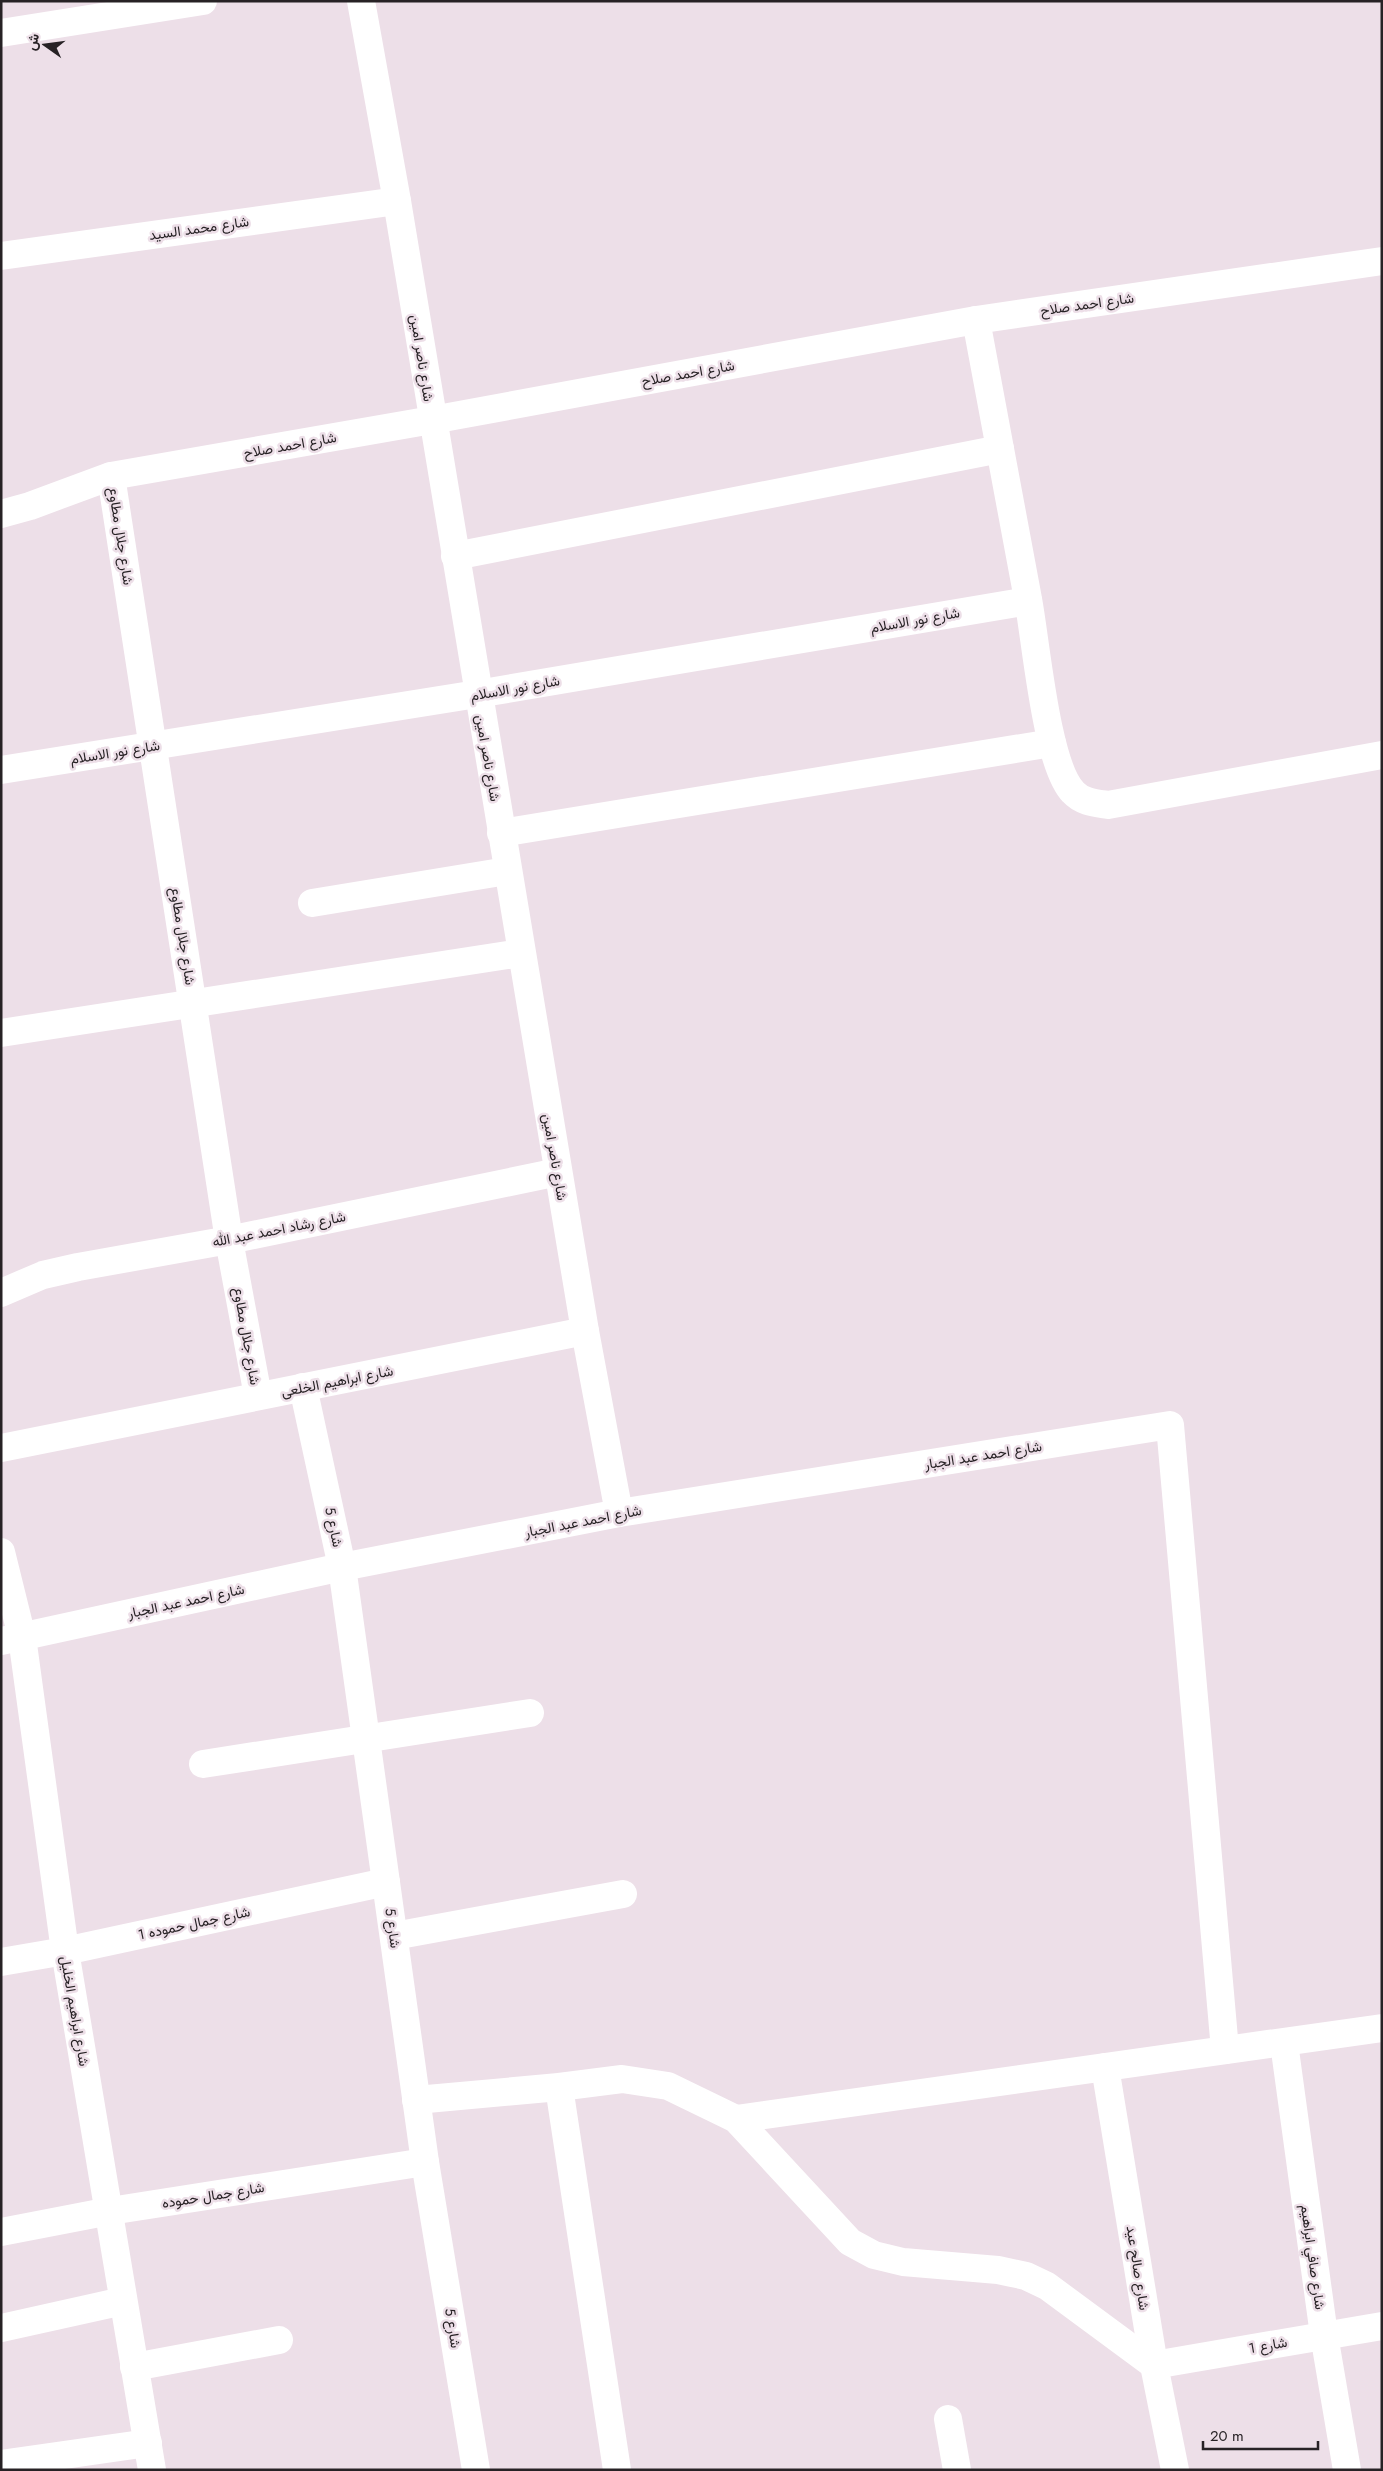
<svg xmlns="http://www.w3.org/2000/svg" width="1383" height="2471" viewBox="0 0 1383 2471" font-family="Jost,Vazirmatn,sans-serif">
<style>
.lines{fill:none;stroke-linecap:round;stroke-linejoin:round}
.street{stroke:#fff;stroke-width:28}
.labels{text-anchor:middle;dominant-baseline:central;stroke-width:5;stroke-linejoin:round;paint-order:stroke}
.street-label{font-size:14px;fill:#272225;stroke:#eddfe8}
</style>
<rect width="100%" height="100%" fill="#eddfe8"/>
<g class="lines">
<g class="street">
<path d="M 361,1 L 397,201 L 585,1331 L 619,1513"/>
<path d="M 1,33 L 203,1"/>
<path d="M 1,256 L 397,201"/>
<path d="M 976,320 C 993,413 1011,506 1028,599 C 1036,641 1046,764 1073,792 C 1082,802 1095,803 1108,805 L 1382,755"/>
<path d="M 111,476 L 229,1240 L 258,1396"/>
<path d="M 1,514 L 30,506 L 111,476 L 432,420 L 976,320 L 1382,261"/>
<path d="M 455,556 L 1000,449"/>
<path d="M 1,770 L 477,694 L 1028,601"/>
<path d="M 501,833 L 1052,743"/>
<path d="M 312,903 L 507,871"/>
<path d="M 1,1033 L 521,953"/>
<path d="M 1,1293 L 43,1275 L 78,1267 L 229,1240 L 558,1172"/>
<path d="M 303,1387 L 342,1567 L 425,2162 L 476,2470"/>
<path d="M 1,1448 L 585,1331"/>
<path d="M 1,1552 L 22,1637 L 65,1951 L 152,2470"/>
<path d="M 1,1641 L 342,1567 L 619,1513 L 1170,1425 L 1225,2050"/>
<path d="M 203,1764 L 530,1713"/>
<path d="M 394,1936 L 623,1894"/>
<path d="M 1,1962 L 65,1951 L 386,1882"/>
<path d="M 1284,2043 L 1324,2335 L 1347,2470"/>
<path d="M 1105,2067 L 1154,2365 L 1175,2470"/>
<path d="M 559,2087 L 617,2470"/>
<path d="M 416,2100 L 559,2087 L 622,2079 L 668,2086 L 736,2119 L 850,2242 L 874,2255 L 903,2262 L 998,2270 L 1026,2276 L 1047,2286 L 1154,2365 L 1382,2326"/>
<path d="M 736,2119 L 1382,2028"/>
<path d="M 1,2232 L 110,2211 L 425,2162"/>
<path d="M 1,2328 L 123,2301"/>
<path d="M 134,2367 L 279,2340"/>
<path d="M 948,2419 L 957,2470"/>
<path d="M 1,2464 L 148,2443"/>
</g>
</g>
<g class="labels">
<g class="street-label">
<text transform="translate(199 228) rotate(-8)">شارع محمد السيد</text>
<text transform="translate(1087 304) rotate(-8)">شارع احمد صلاح</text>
<text transform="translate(422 358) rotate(81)">شارع ناصر امين</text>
<text transform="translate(688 373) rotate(-10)">شارع احمد صلاح</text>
<text transform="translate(290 445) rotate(-10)">شارع احمد صلاح</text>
<text transform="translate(121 536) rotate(81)">شارع جلال مطاوع</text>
<text transform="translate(915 620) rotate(-10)">شارع نور الاسلام</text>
<text transform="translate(515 688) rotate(-10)">شارع نور الاسلام</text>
<text transform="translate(115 752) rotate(-9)">شارع نور الاسلام</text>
<text transform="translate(488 758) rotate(80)">شارع ناصر امين</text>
<text transform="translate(183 936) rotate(81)">شارع جلال مطاوع</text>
<text transform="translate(555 1157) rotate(80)">شارع ناصر امين</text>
<text transform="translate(279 1229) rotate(-11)">شارع رشاد احمد عبد الله</text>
<text transform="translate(247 1336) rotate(80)">شارع جلال مطاوع</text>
<text transform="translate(337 1381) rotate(-11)">شارع ابراهيم الخلعى</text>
<text transform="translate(983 1455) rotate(-9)">شارع احمد عبد الجبار</text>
<text transform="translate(583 1521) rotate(-11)">شارع احمد عبد الجبار</text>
<text transform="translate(334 1527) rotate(78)">شارع 5</text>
<text transform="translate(186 1601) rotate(-12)">شارع احمد عبد الجبار</text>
<text transform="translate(194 1923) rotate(-12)">شارع جمال حموده 1</text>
<text transform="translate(393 1928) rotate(82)">شارع 5</text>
<text transform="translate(75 2011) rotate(80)">شارع ابراهيم الخليل</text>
<text transform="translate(213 2195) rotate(-9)">شارع جمال حموده</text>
<text transform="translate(1313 2257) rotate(82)">شارع صافي ابراهيم</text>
<text transform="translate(1138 2268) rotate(81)">شارع صالح عيد</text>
<text transform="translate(453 2328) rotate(81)">شارع 5</text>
<text transform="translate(1268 2345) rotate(-10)">شارع 1</text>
</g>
</g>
<rect width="1383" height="2471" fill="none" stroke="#272225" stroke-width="5"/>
<g transform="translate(45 45) rotate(284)" stroke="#eddfe8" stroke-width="4" paint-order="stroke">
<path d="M0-4L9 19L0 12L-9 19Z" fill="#272225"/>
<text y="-8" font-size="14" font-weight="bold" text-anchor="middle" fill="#272225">ش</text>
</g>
<path d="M1203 2441v8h115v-8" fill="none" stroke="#272225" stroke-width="2.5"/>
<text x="1210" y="2441" font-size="15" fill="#272225" stroke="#eddfe8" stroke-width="4" paint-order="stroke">20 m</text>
</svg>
